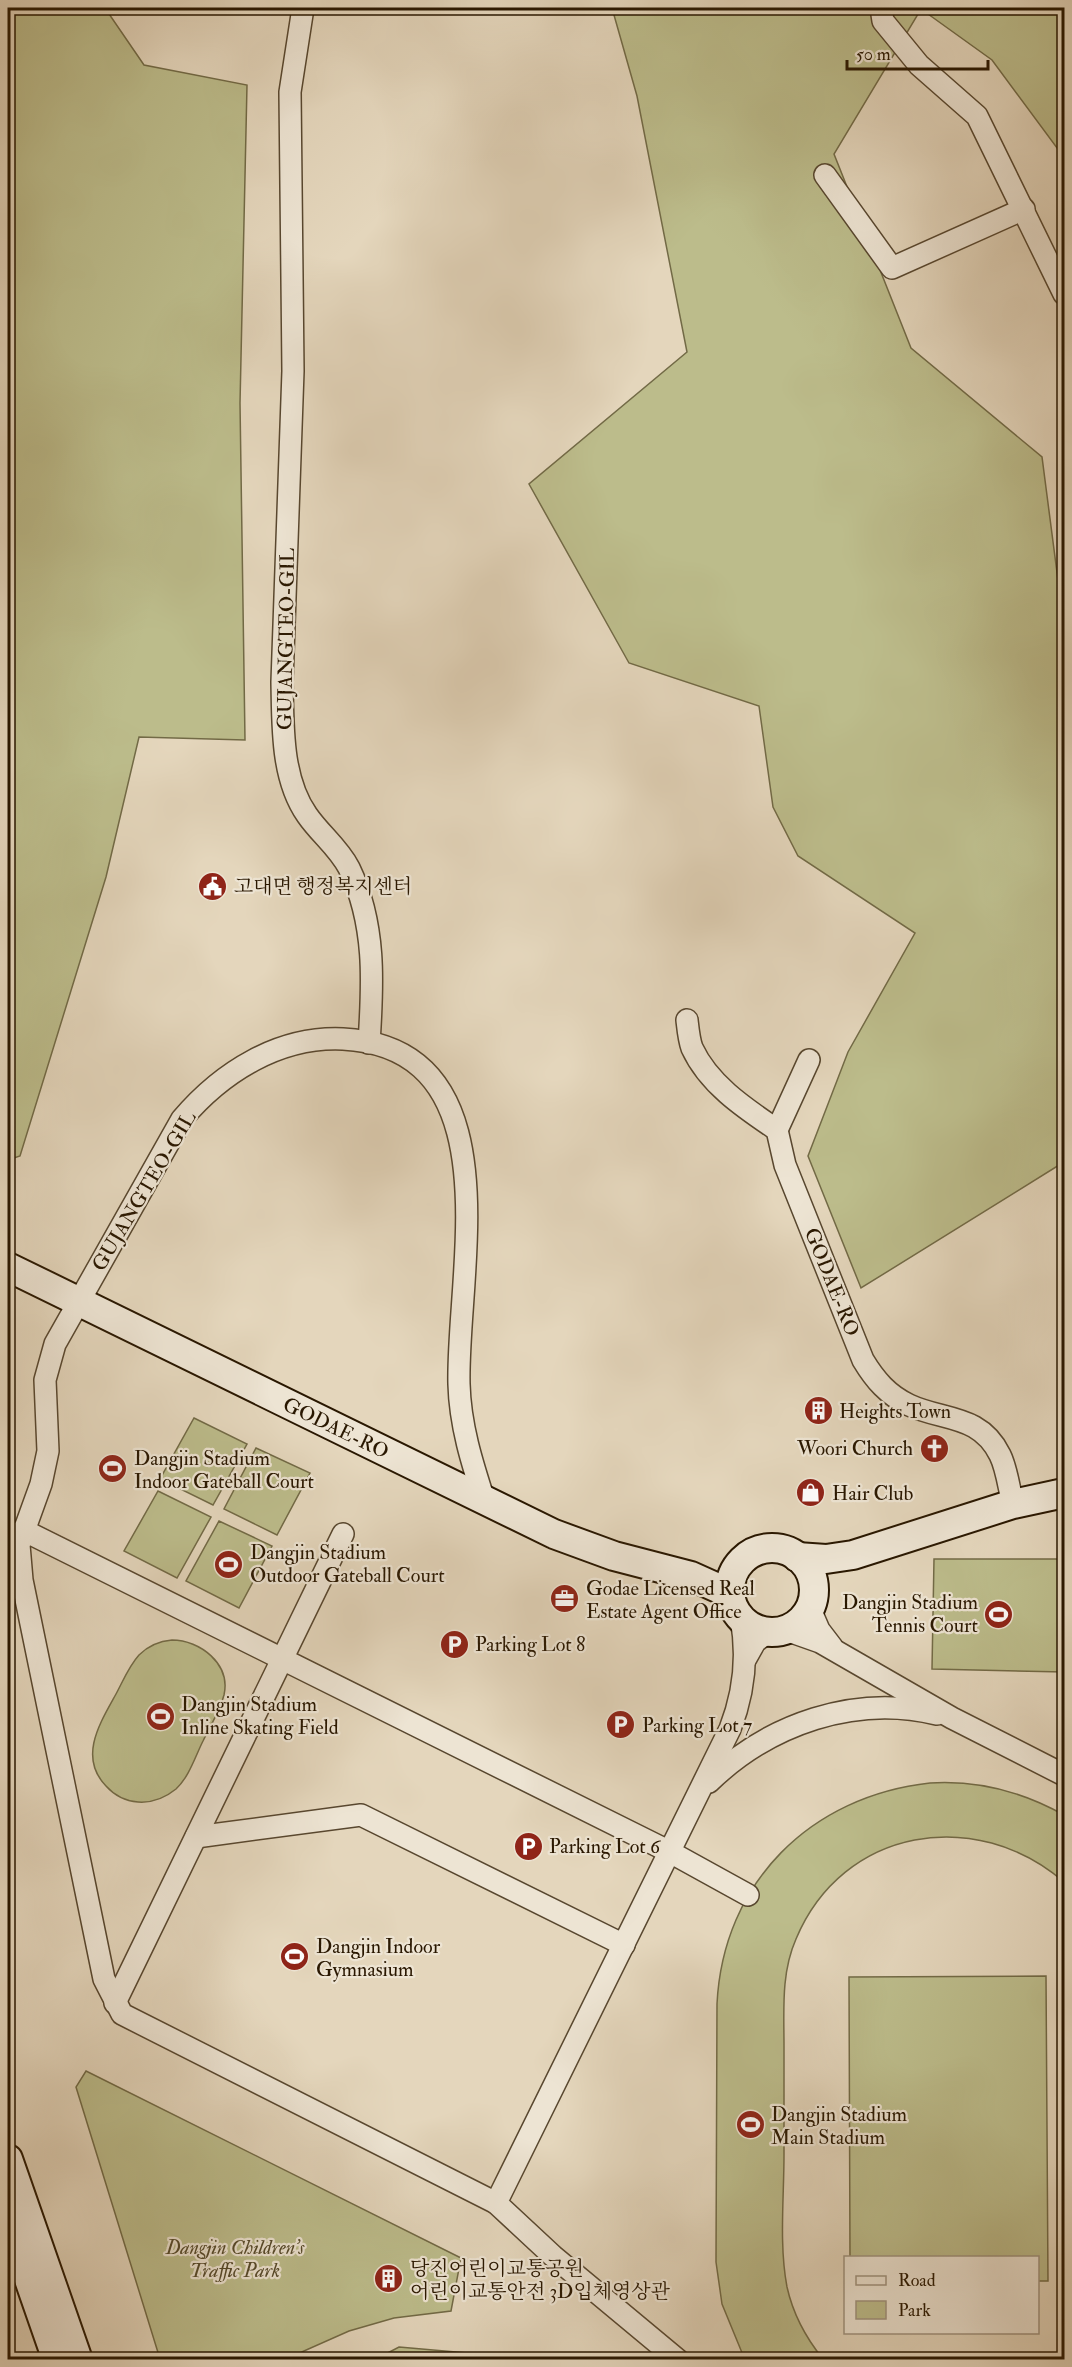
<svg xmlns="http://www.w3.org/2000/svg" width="1072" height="2367" viewBox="0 0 1072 2367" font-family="'IM FELL Double Pica','Noto Serif KR',serif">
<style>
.green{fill:#bcbc8b;stroke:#726a46;stroke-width:1.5}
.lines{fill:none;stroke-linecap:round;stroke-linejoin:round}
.street-casing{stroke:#58472f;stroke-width:24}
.secondary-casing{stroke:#291700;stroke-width:32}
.street{stroke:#ede4d3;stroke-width:21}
.secondary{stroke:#ede4d3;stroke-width:28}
.labels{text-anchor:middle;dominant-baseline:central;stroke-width:4.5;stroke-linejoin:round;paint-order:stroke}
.street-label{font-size:20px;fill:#291700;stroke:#ede4d3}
.poi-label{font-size:20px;fill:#291700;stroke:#ede4d3;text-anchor:start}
.park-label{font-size:20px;font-style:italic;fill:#55492a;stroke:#ede4d3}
</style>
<rect width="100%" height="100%" fill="#e4d6bc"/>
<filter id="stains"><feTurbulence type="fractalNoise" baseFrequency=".00333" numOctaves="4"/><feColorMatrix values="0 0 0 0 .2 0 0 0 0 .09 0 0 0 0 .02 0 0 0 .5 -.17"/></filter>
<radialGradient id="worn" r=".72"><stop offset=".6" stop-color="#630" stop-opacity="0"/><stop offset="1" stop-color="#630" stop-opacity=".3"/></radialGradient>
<g class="green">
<path d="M 8,8 L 105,8 L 144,65 L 247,85 L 240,403 L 245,740 L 139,737 L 106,877 L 20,1156 L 8,1160 Z"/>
<path d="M 612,8 L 1064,8 L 1064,149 L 1060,152 L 992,60 L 921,9 L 834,154 L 911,348 L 1042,457 L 1062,611 L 1064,611 L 1064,1162 L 861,1288 L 808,1156 L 848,1052 L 915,933 L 798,856 L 773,807 L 759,706 L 629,663 L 529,484 L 687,352 L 637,96 Z"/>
<path d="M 194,1418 L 247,1444 L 213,1505 L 160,1479 Z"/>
<path d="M 256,1448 L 310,1473 L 277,1535 L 224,1509 Z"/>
<path d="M 158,1491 L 211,1517 L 177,1578 L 124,1551 Z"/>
<path d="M 219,1521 L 272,1546 L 239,1608 L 186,1581 Z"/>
<path d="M 934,1559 L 1064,1559 L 1064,1672 L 932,1669 Z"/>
<path d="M 172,1640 C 200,1640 231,1664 224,1695 C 220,1711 210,1726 203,1741 C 195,1757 189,1777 176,1789 C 165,1798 152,1803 138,1802 C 126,1801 114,1795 106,1786 C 78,1757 100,1723 116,1694 C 123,1681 129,1666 139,1655 C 148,1646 160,1641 172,1640 Z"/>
<path d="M 930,1783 C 978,1780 1023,1792 1064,1815 L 1064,1882 C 976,1806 843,1827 796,1939 C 781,1973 784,2010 784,2046 C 784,2083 784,2119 784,2155 C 784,2198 779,2245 787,2287 C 793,2314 806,2338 823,2359 L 745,2360 L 722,2304 L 716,2262 L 717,2004 C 723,1882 811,1796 930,1783 Z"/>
<path d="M 1046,1976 L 1048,2281 L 1038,2281 L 1038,2258 L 850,2257 L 849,1977 Z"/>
<path d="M 86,2071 L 461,2258 L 451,2311 L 394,2318 L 349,2331 L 286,2359 L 160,2359 L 76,2087 Z"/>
<path d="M 399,2347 L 534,2359 L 376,2359 Z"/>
</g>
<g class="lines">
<defs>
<g id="street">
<path d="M 303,8 L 290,92 L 293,371 L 282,682 C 283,725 281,778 307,815 C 320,834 338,847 349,868 C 376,924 373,983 369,1043"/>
<path d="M 881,8 L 883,21 L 919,65 L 977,116 L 1064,294"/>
<path d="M 825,175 L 892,268 L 1024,209"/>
<path d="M 687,1020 C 688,1029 689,1040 692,1048 C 709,1085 746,1109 777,1130 L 785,1165 L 863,1360 C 875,1380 888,1395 909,1405 C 943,1421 980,1414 1000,1455 C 1007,1469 1009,1489 1013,1504"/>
<path d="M 777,1130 L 809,1060"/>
<path d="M 485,1503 C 472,1463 460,1425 459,1384 C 456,1273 516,1048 343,1039 C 279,1036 222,1072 182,1119 L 55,1344 L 45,1380 L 48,1451 L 41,1484 L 19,1545 L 22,1580 L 104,1979 L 122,2014 L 496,2203"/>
<path d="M 23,1530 L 670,1852 L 748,1895"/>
<path d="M 810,1609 L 819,1630 L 832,1647"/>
<path d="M 786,1630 L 820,1642 L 952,1718 L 1064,1775"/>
<path d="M 745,1660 L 755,1642 L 768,1632"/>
<path d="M 709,1782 C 769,1724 855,1694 937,1714"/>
<path d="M 196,1837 L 361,1815 L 624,1945"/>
<path d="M 115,2003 L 343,1534"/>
<path d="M 678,2360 L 553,2256 L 496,2203 L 730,1729 C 744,1693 748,1655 741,1618"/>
</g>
<g id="secondary">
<path d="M 8,1267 L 554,1534 L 614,1556 L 691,1576 L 731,1594"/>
<circle cx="772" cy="1590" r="42"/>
<path d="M 797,1557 L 826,1559 L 853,1555 L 1013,1504 L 1064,1493"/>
<path d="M 8,2159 L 78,2360"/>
<path d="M 8,2219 L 57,2360"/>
</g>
</defs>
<use href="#street" class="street-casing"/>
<use href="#secondary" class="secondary-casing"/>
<use href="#street" class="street"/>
<use href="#secondary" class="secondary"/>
</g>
<defs>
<symbol id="civic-disc" viewBox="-11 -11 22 22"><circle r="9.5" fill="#8f2418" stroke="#ede4d3"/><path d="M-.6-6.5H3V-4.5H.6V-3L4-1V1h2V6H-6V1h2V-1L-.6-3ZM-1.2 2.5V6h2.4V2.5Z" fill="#fff"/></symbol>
<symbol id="building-disc" viewBox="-11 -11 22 22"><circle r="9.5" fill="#8f2418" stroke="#ede4d3"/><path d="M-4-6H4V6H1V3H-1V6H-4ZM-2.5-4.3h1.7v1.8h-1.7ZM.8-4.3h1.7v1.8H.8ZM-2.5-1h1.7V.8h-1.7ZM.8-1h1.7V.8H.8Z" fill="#fff"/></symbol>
<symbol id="church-disc" viewBox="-11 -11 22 22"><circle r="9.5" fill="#8f2418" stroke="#ede4d3"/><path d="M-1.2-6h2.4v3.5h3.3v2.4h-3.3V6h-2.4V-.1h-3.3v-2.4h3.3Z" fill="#fff"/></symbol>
<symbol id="stadium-disc" viewBox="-11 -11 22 22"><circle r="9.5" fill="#8f2418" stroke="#ede4d3"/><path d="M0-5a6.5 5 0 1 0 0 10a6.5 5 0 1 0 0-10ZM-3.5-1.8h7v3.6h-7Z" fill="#fff"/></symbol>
<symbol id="shop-disc" viewBox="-11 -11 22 22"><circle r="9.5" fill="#8f2418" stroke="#ede4d3"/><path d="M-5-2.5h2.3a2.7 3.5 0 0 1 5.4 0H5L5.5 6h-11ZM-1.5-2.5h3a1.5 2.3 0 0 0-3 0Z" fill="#fff"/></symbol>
<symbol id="office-disc" viewBox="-11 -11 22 22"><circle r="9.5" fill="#8f2418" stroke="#ede4d3"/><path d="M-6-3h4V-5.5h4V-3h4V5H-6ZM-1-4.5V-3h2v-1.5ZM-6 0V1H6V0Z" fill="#fff"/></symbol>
<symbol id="parking-disc" viewBox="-11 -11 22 22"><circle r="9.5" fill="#8f2418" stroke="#ede4d3"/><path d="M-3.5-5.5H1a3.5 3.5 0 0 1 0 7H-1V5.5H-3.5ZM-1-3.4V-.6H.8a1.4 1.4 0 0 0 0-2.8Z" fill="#fff"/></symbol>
</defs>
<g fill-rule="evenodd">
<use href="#civic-disc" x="196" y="870" width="33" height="33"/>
<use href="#building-disc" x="802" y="1394" width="33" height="33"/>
<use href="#church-disc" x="918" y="1432" width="33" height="33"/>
<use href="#stadium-disc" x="96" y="1452" width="33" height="33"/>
<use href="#shop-disc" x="794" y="1476" width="33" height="33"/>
<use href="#stadium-disc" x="212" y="1548" width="33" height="33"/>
<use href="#office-disc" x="548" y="1582" width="33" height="33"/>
<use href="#stadium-disc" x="982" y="1598" width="33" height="33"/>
<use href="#parking-disc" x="438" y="1628" width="33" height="33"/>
<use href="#stadium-disc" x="144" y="1700" width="33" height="33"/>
<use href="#parking-disc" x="604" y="1708" width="33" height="33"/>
<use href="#parking-disc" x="512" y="1830" width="33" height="33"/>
<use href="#stadium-disc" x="278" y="1940" width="33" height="33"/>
<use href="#stadium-disc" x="734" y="2108" width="33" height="33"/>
<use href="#building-disc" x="372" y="2262" width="33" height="33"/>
</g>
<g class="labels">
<g class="street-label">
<text transform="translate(286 639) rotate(-89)">GUJANGTEO-GIL</text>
<text transform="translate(144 1191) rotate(-59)">GUJANGTEO-GIL</text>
<text transform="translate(832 1282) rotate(68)">GODAE-RO</text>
<text transform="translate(336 1428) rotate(26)">GODAE-RO</text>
</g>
<g class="poi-label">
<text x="234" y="886">고대면 행정복지센터</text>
<text x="839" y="1411">Heights Town</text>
<text x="913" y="1448" text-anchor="end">Woori Church</text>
<text x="134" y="1458">Dangjin Stadium<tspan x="134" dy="23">Indoor Gateball Court</tspan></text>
<text x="832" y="1493">Hair Club</text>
<text x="250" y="1552">Dangjin Stadium<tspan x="250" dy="23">Outdoor Gateball Court</tspan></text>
<text x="586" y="1588">Godae Licensed Real<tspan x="586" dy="23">Estate Agent Office</tspan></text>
<text x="978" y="1602" text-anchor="end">Dangjin Stadium<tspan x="978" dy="23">Tennis Court</tspan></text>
<text x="475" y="1644">Parking Lot 8</text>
<text x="181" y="1704">Dangjin Stadium<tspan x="181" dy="23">Inline Skating Field</tspan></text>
<text x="642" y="1725">Parking Lot 7</text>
<text x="549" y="1846">Parking Lot 6</text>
<text x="316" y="1946">Dangjin Indoor<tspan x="316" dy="23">Gymnasium</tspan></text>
<text x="771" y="2114">Dangjin Stadium<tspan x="771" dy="23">Main Stadium</tspan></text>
<text x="410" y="2268">당진어린이교통공원<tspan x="410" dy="23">어린이교통안전 3D입체영상관</tspan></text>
</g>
<g class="park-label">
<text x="235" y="2247">Dangjin Children's<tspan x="235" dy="23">Traffic Park</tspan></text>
</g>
</g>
<rect width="1072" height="2367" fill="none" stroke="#e4d6bc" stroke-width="30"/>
<rect x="9" y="9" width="1054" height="2349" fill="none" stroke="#291700" stroke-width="3"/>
<rect x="15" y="15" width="1042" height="2337" fill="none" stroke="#291700" stroke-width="1.5"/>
<rect x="844" y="2256" width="195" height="78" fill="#ede4d3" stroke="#9f927f" stroke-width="1.5"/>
<rect x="856" y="2276" width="30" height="9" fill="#ede4d3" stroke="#9f927f" stroke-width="1.5"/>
<text x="898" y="2286" font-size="18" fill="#291700">Road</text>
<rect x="856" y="2301" width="30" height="18" fill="#bcbc8b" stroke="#9f927f" stroke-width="1.5"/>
<text x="898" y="2316" font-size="18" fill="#291700">Park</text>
<path d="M847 60v9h141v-9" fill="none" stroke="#291700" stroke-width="3"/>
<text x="856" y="60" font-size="18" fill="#291700" stroke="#ede4d3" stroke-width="4.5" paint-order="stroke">50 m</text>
<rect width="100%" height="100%" filter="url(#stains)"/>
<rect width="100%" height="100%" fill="url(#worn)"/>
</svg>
